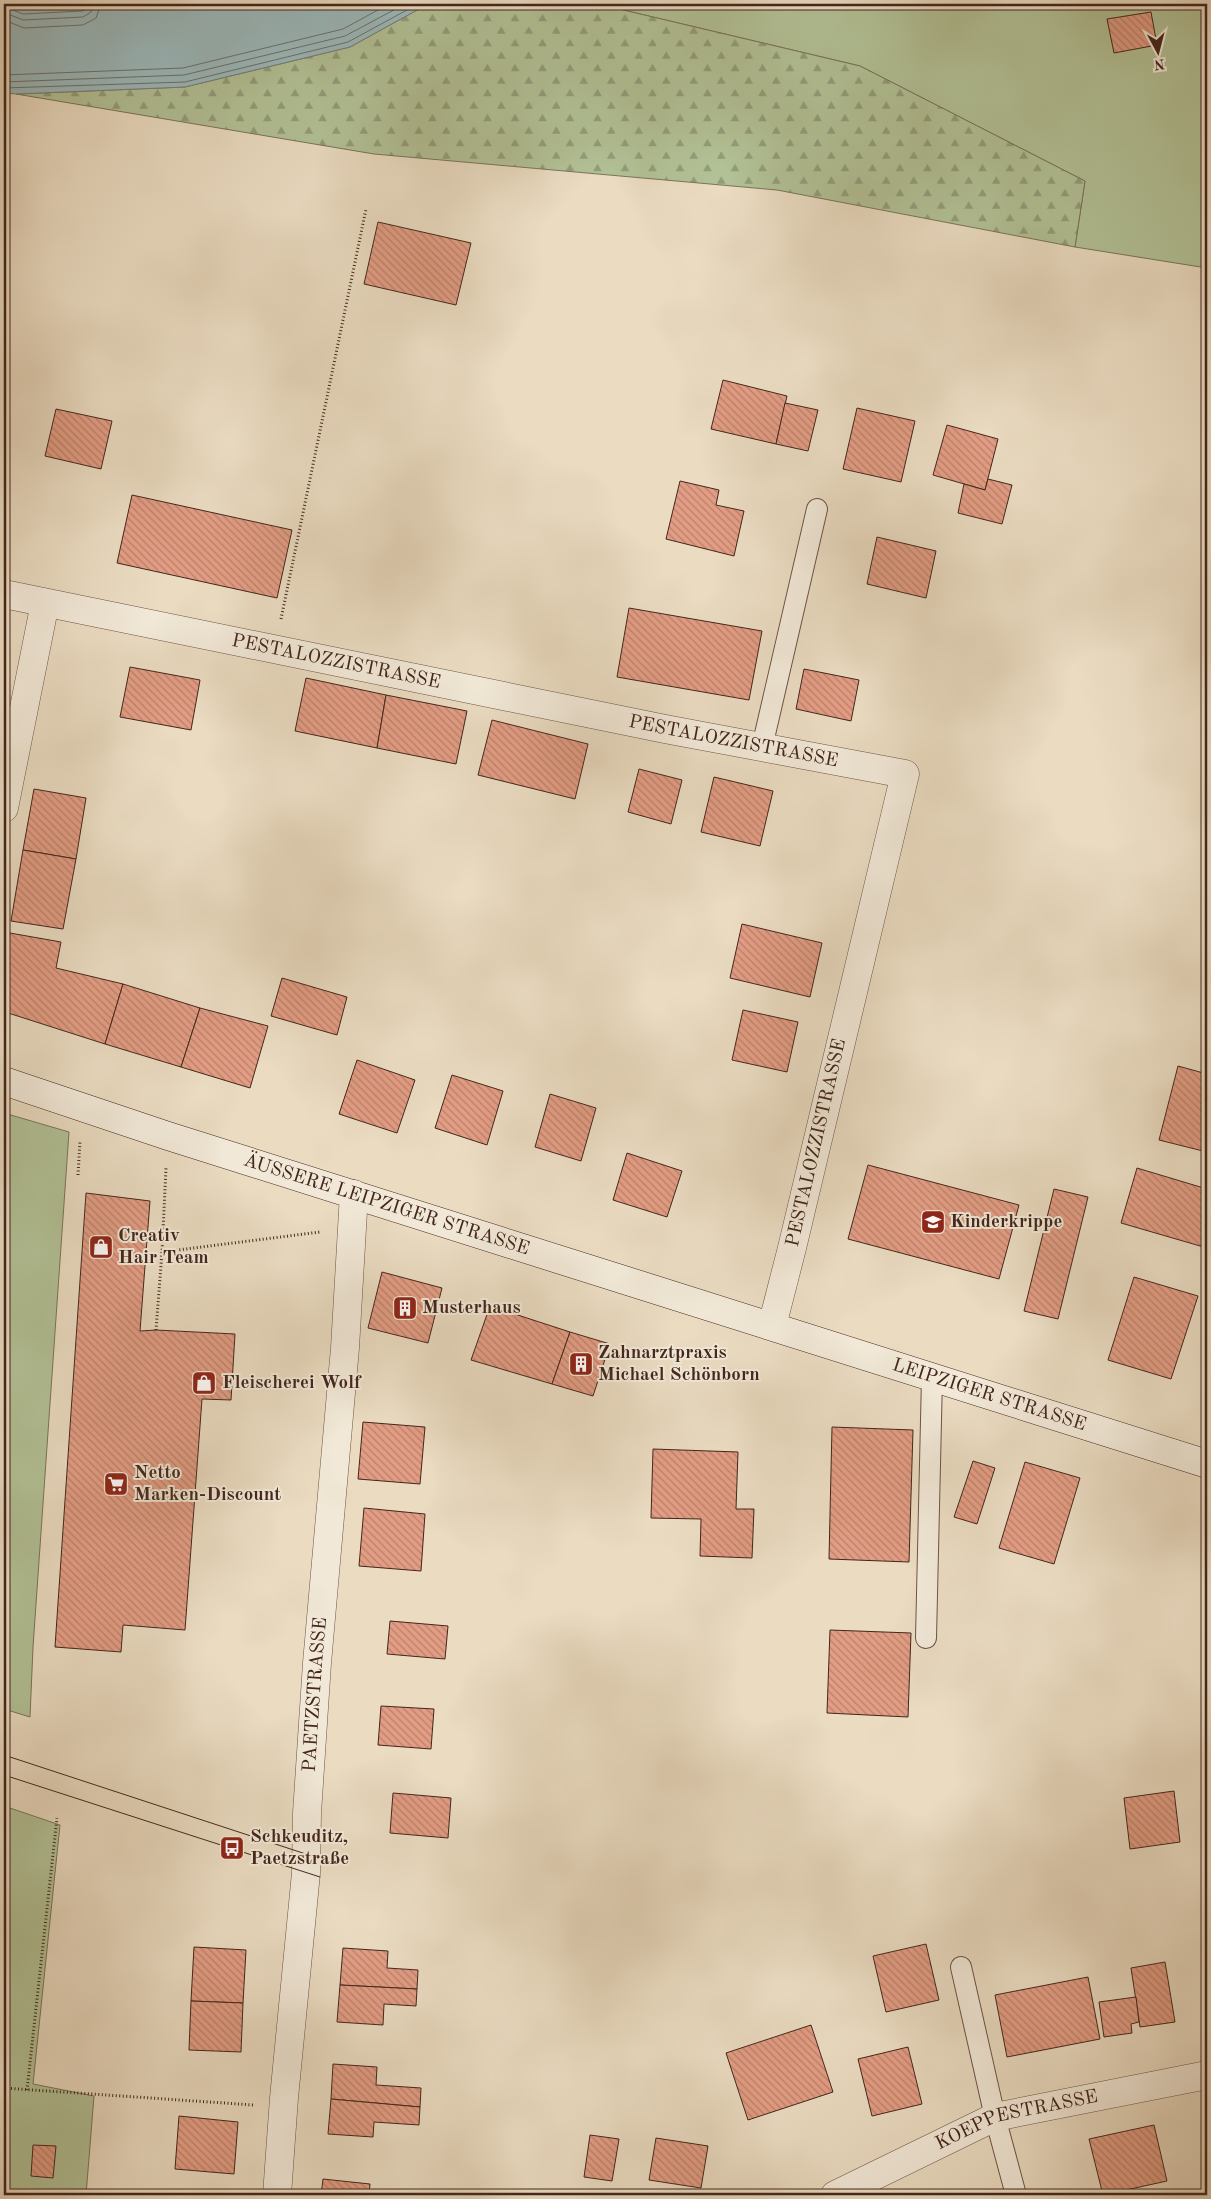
<svg xmlns="http://www.w3.org/2000/svg" width="1211" height="2199" viewBox="0 0 1211 2199" font-family="'Old Standard TT',serif">
<style>
.green{fill:#b2c196;stroke:#7a7459}
.forest{fill:url(#forest-firs);stroke:#7a7459}
.water{fill:#9bb9bc;stroke:#787e7c}
.lines{fill:none;stroke-linecap:round;stroke-linejoin:round}
.shore{stroke:#6f706c;stroke-width:1}
.building{fill:url(#building-back-hatch);stroke:#43261c}
.lane-casing{stroke:#6d5345;stroke-width:22}
.street-casing{stroke:#6d5345;stroke-width:29}
.secondary-casing{stroke:#43261c;stroke-width:29}
.path{stroke:#43261c;stroke-width:3;stroke-dasharray:1 2.5;stroke-linecap:butt}
.lane{stroke:#f1e8d7;stroke-width:20}
.street{stroke:#f1e8d7;stroke-width:28}
.secondary{stroke:#f1e8d7;stroke-width:28}
.tram{stroke:#43261c;stroke-width:1}
.labels{text-anchor:middle;dominant-baseline:central;stroke-width:4;stroke-linejoin:round;paint-order:stroke}
.street-label{font-size:19px;fill:#43261c;stroke:#f1e8d7}
.poi-label{font-size:19px;font-weight:bold;fill:#43261c;stroke:#f1e8d7;text-anchor:start}
</style>
<defs>
<pattern id="forest-firs" width="22" height="20" patternUnits="userSpaceOnUse" patternTransform="scale(1.25)"><rect width="22" height="20" fill="#b2c196"/><path d="M5 1l3.5 6h-7zM16 11l3.5 6h-7z" fill="#929d7a"/></pattern>
<pattern id="building-back-hatch" width="6" height="6" patternUnits="userSpaceOnUse" patternTransform="scale(1.25)"><rect width="6" height="6" fill="#e39d84"/><path d="M-1 5l2 2M0 0l6 6M5-1l2 2" fill="none" stroke="#ba806b"/></pattern>
</defs>
<rect width="100%" height="100%" fill="#eadbc1"/>
<filter id="stains"><feTurbulence type="fractalNoise" baseFrequency=".004" numOctaves="4"/><feColorMatrix values="0 0 0 0 .2 0 0 0 0 .09 0 0 0 0 .02 0 0 0 .5 -.17"/></filter>
<radialGradient id="worn" r=".72"><stop offset=".6" stop-color="#630" stop-opacity="0"/><stop offset="1" stop-color="#630" stop-opacity=".3"/></radialGradient>
<g class="green">
<path d="M 598,4 L 1207,4 L 1207,268 L 1075,247 L 1085,181 L 860,66 Z"/>
<path d="M 4,1113 L 69,1132 L 33,1647 L 30,1717 L 4,1709 Z"/>
<path d="M 4,1806 L 60,1825 L 33,2084 L 94,2096 L 86,2195 L 4,2195 Z"/>
</g>
<g class="forest">
<path d="M 10,4 L 134,4 L 23,9 Z"/>
<path d="M 428,4 L 598,4 L 860,66 L 1085,181 L 1075,247 L 777,190 L 374,154 L 16,94 L 185,87 L 350,47 Z"/>
</g>
<path class="water" d="M 4,4 L 10,4 L 23,9 L 134,4 L 428,4 L 350,47 L 185,87 L 16,94 L 4,93 Z"/>
<g class="lines">
<g class="shore">
<path d="M 4,4 L 8,14 L 23,20 L 83,17 L 91,12 L 93,4"/>
<path d="M 10,4 L 13,10 L 23,14 L 82,11 L 86,9 L 87,4"/>
<path d="M 4,20 L 24,28 L 83,25 L 96,18 L 101,4"/>
<path d="M 4,75 L 183,68 L 343,29 L 389,4"/>
<path d="M 4,82 L 184,75 L 345,36 L 405,4"/>
<path d="M 4,88 L 185,82 L 348,42 L 418,4"/>
</g>
</g>
<g class="building">
<path d="M 1151,12 L 1157,45 L 1114,53 L 1107,19 Z"/>
<path d="M 378,222 L 471,243 L 456,305 L 364,284 Z"/>
<path d="M 723,380 L 787,396 L 776,444 L 711,429 Z"/>
<path d="M 785,403 L 818,410 L 808,451 L 776,444 Z"/>
<path d="M 857,408 L 915,421 L 901,482 L 843,469 Z"/>
<path d="M 56,409 L 112,421 L 101,469 L 45,456 Z"/>
<path d="M 947,425 L 998,439 L 985,490 L 933,475 Z"/>
<path d="M 4,442 L 9,444 L 4,467 Z"/>
<path d="M 988,479 L 1012,485 L 1002,524 L 958,513 L 964,484 L 985,490 Z"/>
<path d="M 680,481 L 719,490 L 716,505 L 744,511 L 734,556 L 666,539 Z"/>
<path d="M 132,495 L 292,530 L 277,598 L 117,563 Z"/>
<path d="M 877,537 L 936,551 L 926,598 L 867,584 Z"/>
<path d="M 629,608 L 762,631 L 749,700 L 617,677 Z"/>
<path d="M 130,667 L 200,680 L 191,730 L 120,717 Z"/>
<path d="M 804,669 L 859,680 L 851,721 L 796,709 Z"/>
<path d="M 306,678 L 386,695 L 377,748 L 295,731 Z"/>
<path d="M 386,695 L 467,711 L 456,764 L 377,748 Z"/>
<path d="M 492,720 L 588,744 L 575,799 L 478,775 Z"/>
<path d="M 639,769 L 682,780 L 671,824 L 628,812 Z"/>
<path d="M 714,777 L 773,791 L 760,846 L 701,832 Z"/>
<path d="M 34,789 L 86,798 L 76,859 L 23,850 Z"/>
<path d="M 23,850 L 76,859 L 63,929 L 11,921 Z"/>
<path d="M 742,924 L 822,943 L 810,997 L 730,978 Z"/>
<path d="M 10,933 L 61,942 L 56,968 L 123,984 L 105,1044 L 5,1012 L 4,973 Z"/>
<path d="M 282,978 L 347,997 L 337,1035 L 271,1016 Z"/>
<path d="M 123,984 L 200,1008 L 181,1067 L 105,1044 Z"/>
<path d="M 200,1008 L 268,1026 L 250,1088 L 181,1067 Z"/>
<path d="M 743,1010 L 798,1022 L 787,1072 L 732,1060 Z"/>
<path d="M 357,1060 L 415,1080 L 397,1133 L 339,1114 Z"/>
<path d="M 1178,1066 L 1207,1074 L 1207,1152 L 1159,1140 Z"/>
<path d="M 452,1075 L 503,1091 L 487,1145 L 435,1128 Z"/>
<path d="M 550,1094 L 596,1108 L 581,1161 L 535,1147 Z"/>
<path d="M 627,1153 L 682,1171 L 667,1217 L 613,1200 Z"/>
<path d="M 868,1165 L 1019,1205 L 999,1279 L 848,1239 Z"/>
<path d="M 1137,1168 L 1207,1189 L 1207,1248 L 1121,1223 Z"/>
<path d="M 1054,1189 L 1088,1197 L 1058,1319 L 1024,1311 Z"/>
<path d="M 86,1193 L 150,1201 L 140,1331 L 156,1330 L 235,1334 L 231,1400 L 202,1399 L 185,1630 L 123,1625 L 121,1652 L 55,1647 Z"/>
<path d="M 382,1272 L 442,1288 L 428,1343 L 368,1328 Z"/>
<path d="M 1134,1277 L 1198,1296 L 1171,1379 L 1108,1360 Z"/>
<path d="M 490,1306 L 570,1332 L 552,1384 L 471,1360 Z"/>
<path d="M 570,1332 L 610,1344 L 593,1396 L 552,1384 Z"/>
<path d="M 363,1422 L 425,1427 L 420,1484 L 358,1479 Z"/>
<path d="M 832,1427 L 913,1430 L 909,1562 L 829,1559 Z"/>
<path d="M 653,1449 L 738,1452 L 736,1509 L 754,1509 L 752,1558 L 700,1556 L 701,1519 L 651,1518 Z"/>
<path d="M 973,1461 L 995,1468 L 977,1524 L 954,1517 Z"/>
<path d="M 1025,1462 L 1080,1478 L 1054,1564 L 999,1548 Z"/>
<path d="M 364,1508 L 425,1514 L 421,1571 L 359,1566 Z"/>
<path d="M 390,1621 L 448,1626 L 445,1659 L 387,1654 Z"/>
<path d="M 830,1630 L 911,1633 L 908,1717 L 827,1713 Z"/>
<path d="M 381,1706 L 434,1709 L 431,1749 L 378,1745 Z"/>
<path d="M 1174,1791 L 1180,1842 L 1130,1849 L 1124,1798 Z"/>
<path d="M 393,1793 L 451,1798 L 448,1838 L 390,1833 Z"/>
<path d="M 4,1868 L 6,1869 L 4,1889 Z"/>
<path d="M 926,1944 L 939,2000 L 886,2012 L 873,1956 Z"/>
<path d="M 194,1947 L 246,1950 L 243,2003 L 191,2001 Z"/>
<path d="M 343,1948 L 388,1951 L 387,1968 L 418,1970 L 417,1989 L 340,1985 Z"/>
<path d="M 1165,1962 L 1175,2022 L 1140,2027 L 1131,1968 Z"/>
<path d="M 1088,1977 L 1100,2039 L 1007,2057 L 995,1995 Z"/>
<path d="M 340,1985 L 417,1989 L 416,2006 L 384,2004 L 383,2025 L 337,2022 Z"/>
<path d="M 1136,1997 L 1139,2022 L 1131,2024 L 1132,2033 L 1104,2037 L 1099,2002 Z"/>
<path d="M 191,2001 L 243,2003 L 241,2052 L 189,2050 Z"/>
<path d="M 811,2025 L 833,2092 L 748,2120 L 726,2053 Z"/>
<path d="M 908,2047 L 922,2104 L 872,2116 L 858,2059 Z"/>
<path d="M 333,2064 L 377,2067 L 376,2085 L 421,2088 L 420,2107 L 331,2099 Z"/>
<path d="M 331,2099 L 420,2107 L 419,2125 L 374,2122 L 373,2137 L 328,2134 Z"/>
<path d="M 179,2116 L 238,2122 L 234,2174 L 175,2169 Z"/>
<path d="M 1154,2125 L 1167,2181 L 1103,2195 L 1089,2139 Z"/>
<path d="M 590,2135 L 619,2139 L 612,2181 L 584,2177 Z"/>
<path d="M 656,2138 L 708,2146 L 701,2188 L 649,2180 Z"/>
<path d="M 33,2145 L 56,2146 L 53,2178 L 31,2176 Z"/>
<path d="M 323,2179 L 370,2184 L 369,2195 L 321,2195 Z"/>
</g>
<g class="lines">
<defs>
<g id="lane">
<path d="M 762,747 L 817,509"/>
<path d="M 926,1638 L 932,1377"/>
<path d="M 961,1967 L 995,2117 L 1016,2195"/>
</g>
<g id="street">
<path id="s1" d="M 4,594 L 665,729 L 905,774 L 792,1248 L 772,1326"/>
<path d="M 4,808 L 45,603"/>
<path id="s2" d="M 277,2195 L 284,2098 L 306,1873 L 307,1813 L 317,1663 L 345,1348 L 354,1194"/>
<path id="s3" d="M 835,2195 L 995,2117 L 1207,2075"/>
</g>
<g id="secondary">
<path id="s4" d="M 4,1081 L 168,1136 L 1207,1464"/>
</g>
</defs>
<use href="#lane" class="lane-casing"/>
<use href="#street" class="street-casing"/>
<use href="#secondary" class="secondary-casing"/>
<g class="path">
<path d="M 281,619 L 366,209"/>
<path d="M 78,1175 L 80,1141"/>
<path d="M 162,1252 L 320,1232"/>
<path d="M 156,1330 L 162,1252 L 166,1168"/>
<path d="M 4,2088 L 253,2105"/>
<path d="M 27,2090 L 57,1818"/>
</g>
<use href="#lane" class="lane"/>
<use href="#street" class="street"/>
<use href="#secondary" class="secondary"/>
<g class="tram">
<path d="M 4,1755 L 321,1859"/>
<path d="M 4,1775 L 320,1877"/>
</g>
</g>
<defs>
<symbol id="school-square" viewBox="-11 -11 22 22"><rect x="-9" y="-9" width="18" height="18" rx="4" fill="#8f2418" stroke="#f1e8d7"/><path d="M0-5L7-2L0 1L-7-2ZM-4 1L0 2.5L4 1V4Q0 6-4 4Z" fill="#fff"/></symbol>
<symbol id="shop-square" viewBox="-11 -11 22 22"><rect x="-9" y="-9" width="18" height="18" rx="4" fill="#8f2418" stroke="#f1e8d7"/><path d="M-5-2.5h2.3a2.7 3.5 0 0 1 5.4 0H5L5.5 6h-11ZM-1.5-2.5h3a1.5 2.3 0 0 0-3 0Z" fill="#fff"/></symbol>
<symbol id="building-square" viewBox="-11 -11 22 22"><rect x="-9" y="-9" width="18" height="18" rx="4" fill="#8f2418" stroke="#f1e8d7"/><path d="M-4-6H4V6H1V3H-1V6H-4ZM-2.5-4.3h1.7v1.8h-1.7ZM.8-4.3h1.7v1.8H.8ZM-2.5-1h1.7V.8h-1.7ZM.8-1h1.7V.8H.8Z" fill="#fff"/></symbol>
<symbol id="supermarket-square" viewBox="-11 -11 22 22"><rect x="-9" y="-9" width="18" height="18" rx="4" fill="#8f2418" stroke="#f1e8d7"/><path d="M-6-5.5h2.5l.6 2H6L4.5 2H-2.5L-4.4-4H-6ZM-1.5 3.2a1.3 1.3 0 1 0 .1 0ZM3 3.2a1.3 1.3 0 1 0 .1 0Z" fill="#fff"/></symbol>
<symbol id="bus-square" viewBox="-11 -11 22 22"><rect x="-9" y="-9" width="18" height="18" rx="4" fill="#8f2418" stroke="#f1e8d7"/><path d="M-5-6H5V4H4V6H2V4H-2V6H-4V4H-5ZM-3.5-4V0h7V-4ZM-3.5 1.2v1.5H-2V1.2ZM2 1.2v1.5H3.5V1.2Z" fill="#fff"/></symbol>
</defs>
<g fill-rule="evenodd">
<use href="#school-square" x="919" y="1208" width="28" height="28"/>
<use href="#shop-square" x="87" y="1233" width="28" height="28"/>
<use href="#building-square" x="391" y="1294" width="28" height="28"/>
<use href="#building-square" x="567" y="1350" width="28" height="28"/>
<use href="#shop-square" x="190" y="1369" width="28" height="28"/>
<use href="#supermarket-square" x="102" y="1470" width="28" height="28"/>
<use href="#bus-square" x="218" y="1834" width="28" height="28"/>
</g>
<g class="labels">
<g class="street-label">
<text stroke="none"><textPath href="#s1" startOffset="339">PESTALOZZISTRASSE</textPath></text>
<text stroke="none"><textPath href="#s1" startOffset="744">PESTALOZZISTRASSE</textPath></text>
<text transform="translate(817 1143) rotate(-77)">PESTALOZZISTRASSE</text>
<text stroke="none"><textPath href="#s4" startOffset="402">ÄUSSERE LEIPZIGER STRASSE</textPath></text>
<text stroke="none"><textPath href="#s4" startOffset="1034">LEIPZIGER STRASSE</textPath></text>
<text stroke="none"><textPath href="#s2" startOffset="502">PAETZSTRASSE</textPath></text>
<text stroke="none"><textPath href="#s3" startOffset="198">KOEPPESTRASSE</textPath></text>
</g>
<g class="poi-label">
<text x="950" y="1222">Kinderkrippe</text>
<text x="118" y="1236">Creativ<tspan x="118" dy="22">Hair Team</tspan></text>
<text x="422" y="1308">Musterhaus</text>
<text x="598" y="1353">Zahnarztpraxis<tspan x="598" dy="22">Michael Schönborn</tspan></text>
<text x="222" y="1383">Fleischerei Wolf</text>
<text x="134" y="1473">Netto<tspan x="134" dy="22">Marken-Discount</tspan></text>
<text x="250" y="1837">Schkeuditz,<tspan x="250" dy="22">Paetzstraße</tspan></text>
</g>
</g>
<rect width="1211" height="2199" fill="none" stroke="#eadbc1" stroke-width="20"/>
<rect x="5" y="5" width="1201" height="2189" fill="none" stroke="#43261c" stroke-width="2.5"/>
<rect x="10" y="10" width="1191" height="2179" fill="none" stroke="#43261c"/>
<g transform="translate(1158 52) rotate(173)" stroke="#f1e8d7" stroke-width="4" paint-order="stroke">
<path d="M0-4L9 19L0 12L-9 19Z" fill="#43261c"/>
<text y="-8" font-size="14" font-weight="bold" text-anchor="middle" fill="#43261c">N</text>
</g>
<rect width="100%" height="100%" filter="url(#stains)"/>
<rect width="100%" height="100%" fill="url(#worn)"/>
</svg>
